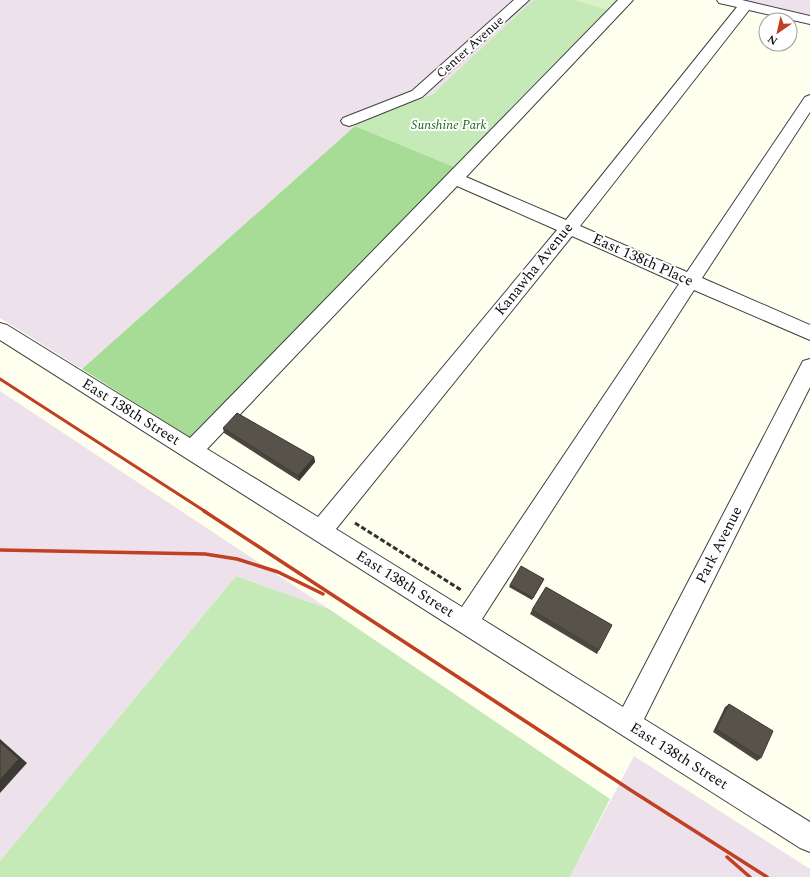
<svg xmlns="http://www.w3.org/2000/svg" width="810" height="877" viewBox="0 0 810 877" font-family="Spectral,serif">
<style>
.industrial{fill:#ede2eb}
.green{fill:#c6eab7}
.forest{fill:#a6dc96}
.pitch{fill:#daf1c9}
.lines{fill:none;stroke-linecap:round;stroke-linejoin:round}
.minor-casing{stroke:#414141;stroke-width:2}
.path{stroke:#303030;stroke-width:3;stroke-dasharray:5 2.5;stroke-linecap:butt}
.minor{fill:#fff;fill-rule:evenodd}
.rail-far1{stroke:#c13f22;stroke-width:3}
.rail{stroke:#c13f22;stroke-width:3.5}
.wall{fill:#4b4740}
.shaded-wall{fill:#3d3934}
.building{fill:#57524a;stroke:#3d3934}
.labels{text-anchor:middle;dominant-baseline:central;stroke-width:4;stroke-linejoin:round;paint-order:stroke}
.far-street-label{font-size:13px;fill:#0e0e0e;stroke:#fff}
.far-park-label{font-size:13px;font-style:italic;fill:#1c671e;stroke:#fff}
.street-label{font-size:15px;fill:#0e0e0e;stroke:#fff}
</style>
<rect width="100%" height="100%" fill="#ffffef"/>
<g class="industrial">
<path d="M 0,0 L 533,0 L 447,82 L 432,94 L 415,101 L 373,110 L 82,369 L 0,318 Z"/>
<path d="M 737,0 L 810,0 L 810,17 Z"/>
<path d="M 0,391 L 329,609 L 236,576 L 0,861 Z"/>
<path d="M 634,756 L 810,869 L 810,877 L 570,877 Z"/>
</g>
<g class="green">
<path d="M 533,0 L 621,0 L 457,168 L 355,126 L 373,110 L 415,101 L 433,94 Z"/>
<path d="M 236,576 L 329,609 L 610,799 L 570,877 L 0,877 L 0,861 Z"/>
</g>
<path class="forest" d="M 355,126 L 457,168 L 192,439 L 82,369 Z"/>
<path class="pitch" d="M 575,0 L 616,0 L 607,10 Z"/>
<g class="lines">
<defs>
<g id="minor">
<path d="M 514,0 L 529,0 L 422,97 L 355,124 L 349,126 L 343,124 L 341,121 L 343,118 L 412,91 Z"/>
<path d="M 618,0 L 633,0 L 466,177 L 566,220 L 737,7 L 719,3 L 717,0 L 742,0 L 810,16 L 810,24 L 749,10 L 580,226 L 687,272 L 805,97 L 810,95 L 810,112 L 702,278 L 810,325 L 810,340 L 694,290 L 482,619 L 623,707 L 803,361 L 810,359 L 810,387 L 644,719 L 810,822 L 810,852 L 800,848 L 0,340 L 0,323 L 7,325 L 190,438 ZM 457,186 L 557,230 L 318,517 L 207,449 ZM 572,236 L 679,284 L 462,607 L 336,529 Z"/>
</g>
</defs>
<use href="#minor" class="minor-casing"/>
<path class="path" d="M 355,523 L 461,590"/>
<use href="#minor" class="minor"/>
<path class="rail-far1" d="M 0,379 L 206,512"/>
<g class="rail">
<path d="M 204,511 L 632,791 L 767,877"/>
<path d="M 0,550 L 205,554 L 237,559 L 278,572 L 323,594"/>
<path d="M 727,857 L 750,877"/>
</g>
</g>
<g class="wall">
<path d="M 223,428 L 314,457 L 315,462 L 299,481 L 224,433 Z"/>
<path d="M 543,581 L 532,600 L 509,587 L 510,585 Z"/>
<path d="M 532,610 L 599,650 L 597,654 L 530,614 Z"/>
<path d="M 729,704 L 761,758 L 757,761 L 713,732 L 725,707 Z"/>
</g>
<g class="shaded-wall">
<path d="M 314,457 L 315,462 L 299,481 L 298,476 Z"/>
<path d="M 0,739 L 27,763 L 0,793 Z"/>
</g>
<g class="building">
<path d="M 237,413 L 314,457 L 298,476 L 223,428 Z"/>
<path d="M 521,566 L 544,579 L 533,598 L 510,585 Z"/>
<path d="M 546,587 L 612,625 L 599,650 L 532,610 Z"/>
<path d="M 729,704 L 773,731 L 761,758 L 716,729 Z"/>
<path d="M 0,742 L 19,759 L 0,780 Z"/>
</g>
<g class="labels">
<g class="far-street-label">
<text transform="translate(470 47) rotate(-42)">Center Avenue</text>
</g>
<g class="far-park-label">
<text x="449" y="125">Sunshine Park</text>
</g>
<g class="street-label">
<text transform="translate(643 260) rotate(24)">East 138th Place</text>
<text transform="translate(534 269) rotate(-51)">Kanawha Avenue</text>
<text transform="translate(131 412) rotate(32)">East 138th Street</text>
<text transform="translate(719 545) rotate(-63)">Park Avenue</text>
<text transform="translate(405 584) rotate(32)">East 138th Street</text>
<text transform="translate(679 756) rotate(32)">East 138th Street</text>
</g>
</g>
<g transform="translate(778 32) rotate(214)"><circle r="19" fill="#ffffff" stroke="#9f9f9f"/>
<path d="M0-3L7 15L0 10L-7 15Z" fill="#c13f22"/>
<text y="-6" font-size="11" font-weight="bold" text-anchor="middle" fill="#0e0e0e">N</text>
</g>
</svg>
